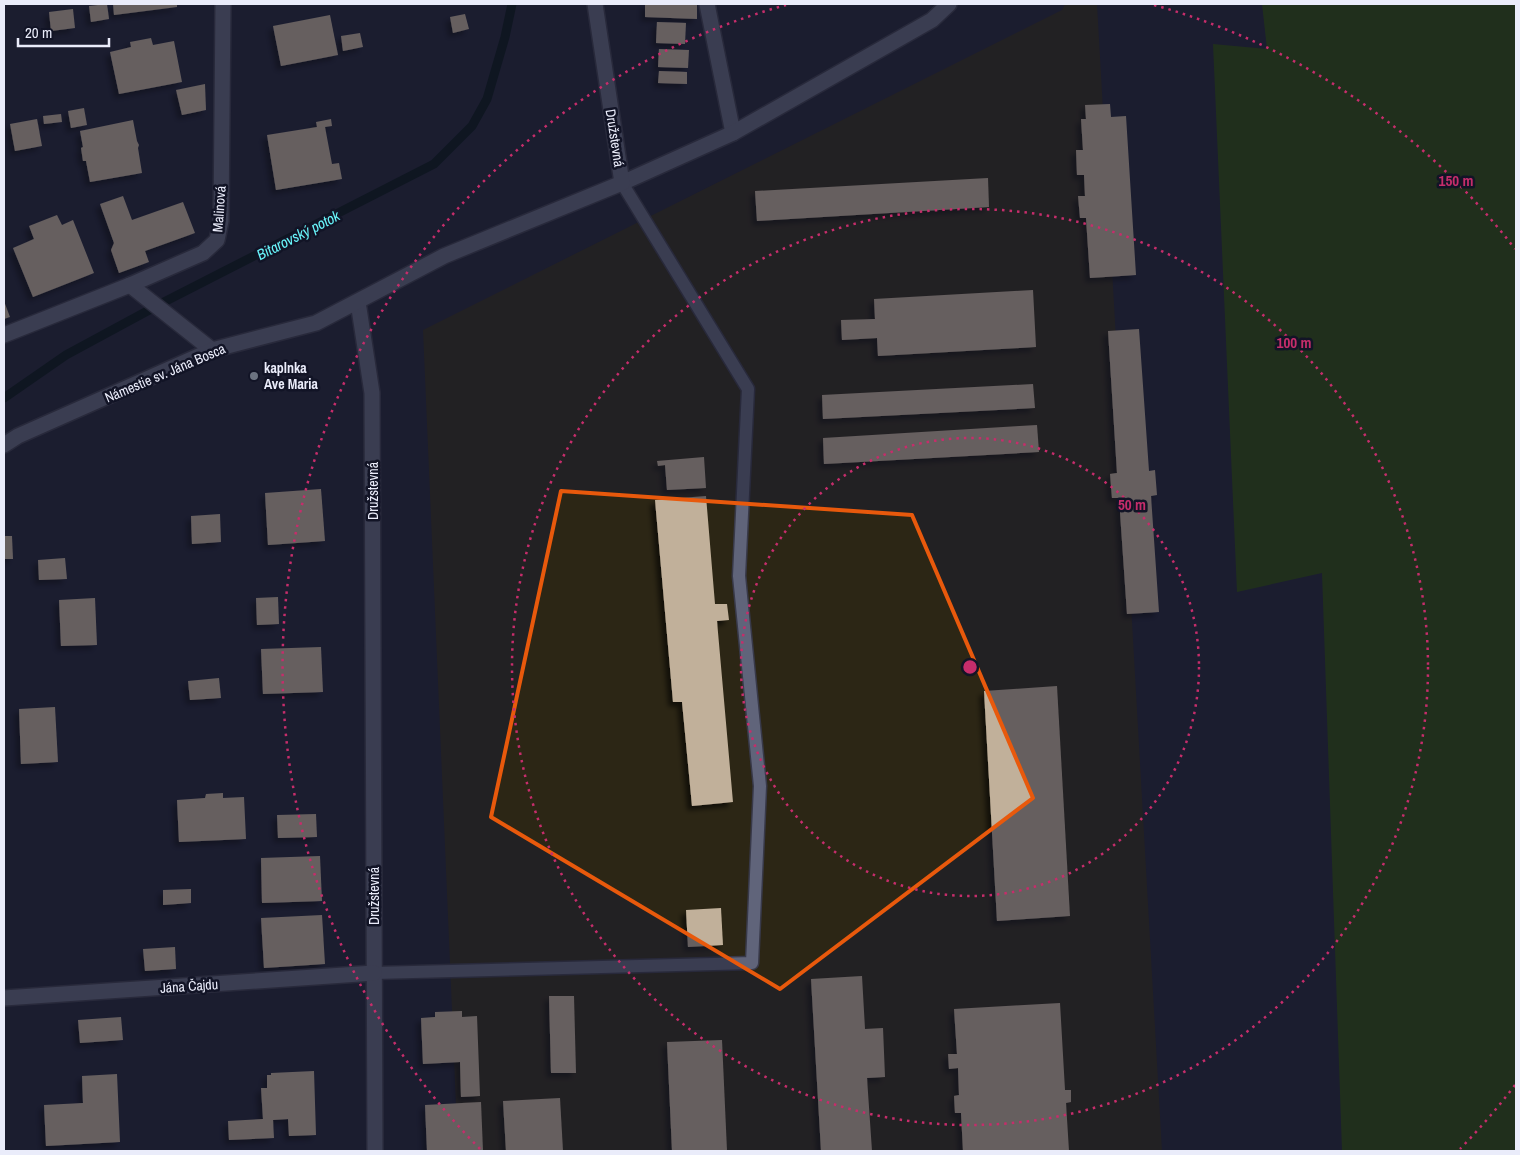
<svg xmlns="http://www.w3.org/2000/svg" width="1520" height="1155" viewBox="0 0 1520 1155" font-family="'Archivo Narrow',sans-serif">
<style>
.industrial{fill:#2c2615}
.green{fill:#274606}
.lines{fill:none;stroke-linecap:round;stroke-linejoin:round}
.stream{stroke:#010f10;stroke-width:9}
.building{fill:#c1b09a;filter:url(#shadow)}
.service-casing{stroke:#383949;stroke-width:15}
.minor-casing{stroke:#383949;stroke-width:18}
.service{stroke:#60647a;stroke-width:12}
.minor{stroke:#60647a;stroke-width:15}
.marked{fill:none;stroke:#e8590c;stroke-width:4;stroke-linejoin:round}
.ring{fill:none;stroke:#c62d6b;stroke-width:2.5;stroke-dasharray:2.5 5}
.worship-dot{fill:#6b7280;stroke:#121426;stroke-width:2}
.labels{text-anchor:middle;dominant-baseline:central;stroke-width:5;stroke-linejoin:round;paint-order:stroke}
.street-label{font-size:14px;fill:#eaecfa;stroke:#121426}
.poi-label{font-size:14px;font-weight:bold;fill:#eaecfa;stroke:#121426;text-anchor:start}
.water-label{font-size:15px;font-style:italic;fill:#69f6fb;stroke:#121426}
.centre{fill:#c62d6b;stroke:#121426;stroke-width:2.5}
.ring-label{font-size:15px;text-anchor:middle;font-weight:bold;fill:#c62d6b;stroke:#121426;stroke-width:5;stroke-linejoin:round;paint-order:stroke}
</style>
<defs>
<filter id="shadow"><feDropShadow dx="-4.5" dy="4.5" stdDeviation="2.5" flood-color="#0009"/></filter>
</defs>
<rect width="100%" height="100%" fill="#1b1d30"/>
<path class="industrial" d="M 1065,4 L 1097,4 L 1162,1151 L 458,1151 L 423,330 L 1062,10 Z"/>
<path class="green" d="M 1262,4 L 1516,4 L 1516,1151 L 1342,1151 L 1322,573 L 1237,592 L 1213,44 L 1267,49 Z"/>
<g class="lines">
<path class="stream" d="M 4,398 L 66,355 L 164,302 L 434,164 L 472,126 L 487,99 L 505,37 L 512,4"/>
</g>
<g class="building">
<path d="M 107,4 L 109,19 L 91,22 L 89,6 Z"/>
<path d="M 113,4 L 177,4 L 177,7 L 114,15 Z"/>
<path d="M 645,4 L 697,4 L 697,19 L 645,17 Z"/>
<path d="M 73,9 L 75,28 L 51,31 L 49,12 Z"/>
<path d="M 465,14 L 469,29 L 453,33 L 450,17 Z"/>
<path d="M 330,15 L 338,55 L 281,66 L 273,26 Z"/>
<path d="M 657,22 L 686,23 L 685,44 L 656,43 Z"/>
<path d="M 360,33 L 363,47 L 343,51 L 341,36 Z"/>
<path d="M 151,38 L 153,45 L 174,41 L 182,82 L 119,94 L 110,52 L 131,47 L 130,42 Z"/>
<path d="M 659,49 L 689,50 L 688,68 L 658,67 Z"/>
<path d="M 659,71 L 687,72 L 687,84 L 658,83 Z"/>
<path d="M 205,84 L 206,110 L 182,115 L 176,90 Z"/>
<path d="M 1110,104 L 1111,117 L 1126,116 L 1136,275 L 1090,278 L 1086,218 L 1080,218 L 1078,196 L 1085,196 L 1084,175 L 1077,175 L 1076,150 L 1083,150 L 1081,119 L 1086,119 L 1085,105 Z"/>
<path d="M 84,108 L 87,125 L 71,128 L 68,111 Z"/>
<path d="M 61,114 L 62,122 L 44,124 L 43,116 Z"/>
<path d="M 37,119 L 42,146 L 15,151 L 10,124 Z"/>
<path d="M 331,119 L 332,126 L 325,127 L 332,164 L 339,163 L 342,179 L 276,190 L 267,135 L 317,127 L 316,122 Z"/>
<path d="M 133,120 L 137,141 L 139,145 L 138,148 L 142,173 L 90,182 L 86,161 L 83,161 L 81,148 L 83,147 L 80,131 Z"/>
<path d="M 988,178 L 989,207 L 757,221 L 755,191 Z"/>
<path d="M 123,196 L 132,220 L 183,202 L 195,233 L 145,251 L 149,262 L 119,273 L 111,250 L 114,243 L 100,204 Z"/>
<path d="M 57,215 L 62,225 L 73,220 L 94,273 L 33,297 L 13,248 L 34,239 L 29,226 Z"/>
<path d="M 1033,290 L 1036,347 L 878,356 L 877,338 L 842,340 L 841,320 L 875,319 L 874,299 Z"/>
<path d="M 4,301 L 10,317 L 4,319 Z"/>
<path d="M 1139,329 L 1149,471 L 1155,470 L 1157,495 L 1151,496 L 1159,612 L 1127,614 L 1119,498 L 1112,498 L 1110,474 L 1117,473 L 1108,331 Z"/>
<path d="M 1033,384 L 1035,408 L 823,419 L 822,395 Z"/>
<path d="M 1037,425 L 1039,452 L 824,464 L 823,438 Z"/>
<path d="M 704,457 L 706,488 L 667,490 L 665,465 L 658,466 L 657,461 Z"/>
<path d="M 321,489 L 325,541 L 268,545 L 265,493 Z"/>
<path d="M 706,496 L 715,604 L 727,604 L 729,620 L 717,621 L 733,802 L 692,806 L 682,702 L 673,702 L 655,500 Z"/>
<path d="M 220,514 L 221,542 L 192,544 L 191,516 Z"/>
<path d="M 4,536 L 12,536 L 13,559 L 4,559 Z"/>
<path d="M 65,558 L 67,579 L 39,580 L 38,560 Z"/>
<path d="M 278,597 L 279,624 L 257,625 L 256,598 Z"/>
<path d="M 95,598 L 97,645 L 61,646 L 59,600 Z"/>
<path d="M 321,647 L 323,692 L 263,694 L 261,649 Z"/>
<path d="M 219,678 L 221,698 L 190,700 L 188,681 Z"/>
<path d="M 1057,686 L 1070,916 L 997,921 L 984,691 Z"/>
<path d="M 55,707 L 58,762 L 21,764 L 19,709 Z"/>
<path d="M 223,793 L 223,798 L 244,797 L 246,839 L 179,842 L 177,800 L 205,798 L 206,794 Z"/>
<path d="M 316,814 L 317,837 L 278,838 L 277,815 Z"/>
<path d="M 320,856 L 322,901 L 262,903 L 261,858 Z"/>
<path d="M 191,889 L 191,903 L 163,905 L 163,890 Z"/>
<path d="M 721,908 L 723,945 L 688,947 L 686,910 Z"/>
<path d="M 322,915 L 325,964 L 264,968 L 261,918 Z"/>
<path d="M 175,947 L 176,969 L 145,971 L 143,949 Z"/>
<path d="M 862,976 L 865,1029 L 883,1028 L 885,1077 L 867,1078 L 872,1151 L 821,1151 L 811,979 Z"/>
<path d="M 549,996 L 574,996 L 576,1073 L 551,1073 Z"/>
<path d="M 1060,1003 L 1065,1090 L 1071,1090 L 1071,1102 L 1066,1103 L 1069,1151 L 963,1151 L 961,1113 L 955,1113 L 954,1096 L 959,1095 L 958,1068 L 949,1069 L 948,1054 L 957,1054 L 954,1009 Z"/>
<path d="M 462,1011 L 462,1017 L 477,1016 L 480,1096 L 461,1097 L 460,1062 L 423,1064 L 421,1018 L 435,1017 L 435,1012 Z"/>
<path d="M 121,1017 L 123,1040 L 80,1043 L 78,1020 Z"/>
<path d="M 722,1040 L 727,1151 L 672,1151 L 667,1042 Z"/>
<path d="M 314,1071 L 316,1135 L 289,1136 L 288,1119 L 273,1120 L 274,1138 L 229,1140 L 228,1121 L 263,1119 L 261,1088 L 267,1088 L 267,1075 L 271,1075 L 271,1073 Z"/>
<path d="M 117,1074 L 120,1142 L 46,1146 L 44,1105 L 83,1103 L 82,1076 Z"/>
<path d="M 560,1098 L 563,1151 L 506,1151 L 503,1101 Z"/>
<path d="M 481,1102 L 483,1151 L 427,1151 L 425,1105 Z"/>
</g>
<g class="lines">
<defs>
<path id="service" d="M 374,973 L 752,963 L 760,786 L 739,576 L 748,389 L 622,183"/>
<g id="minor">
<path d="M 707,4 L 733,133"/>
<path d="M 622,183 L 733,133 L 932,20 L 949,4"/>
<path d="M 130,285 L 212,350"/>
<path d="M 358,302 L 372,393 L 375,1151"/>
<path d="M 4,335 L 130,285 L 203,253 L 217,240 L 221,221 L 223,4"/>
<path d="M 4,445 L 18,436 L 212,350 L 316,323 L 444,256 L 622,183 L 595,4"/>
<path d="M 4,998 L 374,973"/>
</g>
</defs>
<use href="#service" class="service-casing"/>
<use href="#minor" class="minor-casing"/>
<use href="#service" class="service"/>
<use href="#minor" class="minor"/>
</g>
<path d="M0 0H1520V1155H0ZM 561,491 L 912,515 L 1033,798 L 780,989 L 491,817 Z" fill="#1b1d30" fill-opacity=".55" fill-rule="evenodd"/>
<path class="marked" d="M 561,491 L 912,515 L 1033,798 L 780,989 L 491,817 Z"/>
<g class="ring">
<circle cx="970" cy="667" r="229"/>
<circle cx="970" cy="667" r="458"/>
<path d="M1515 1085A687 687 0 0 1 1460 1149M480 1149A687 687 0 0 1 786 5M1154 5A687 687 0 0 1 1515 249"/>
</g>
<circle class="worship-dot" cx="254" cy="376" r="5"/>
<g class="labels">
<g class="street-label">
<text transform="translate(615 138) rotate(81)">Družstevná</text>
<text transform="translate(219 209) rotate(-86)">Malinová</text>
<text transform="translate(165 373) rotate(-23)">Námestie sv. Jána Bosca</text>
<text transform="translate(373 491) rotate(-90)">Družstevná</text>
<text transform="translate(374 896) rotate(-90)">Družstevná</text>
<text transform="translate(189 986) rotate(-4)">Jána Čajdu</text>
</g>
<g class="poi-label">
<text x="264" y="368">kaplnka<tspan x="264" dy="16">Ave Maria</tspan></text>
</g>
<g class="water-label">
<text transform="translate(298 235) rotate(-27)">Bitarovský potok</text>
</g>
</g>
<circle cx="970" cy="667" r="8" class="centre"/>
<g class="ring-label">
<text x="1456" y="186">150 m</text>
<text x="1294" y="348">100 m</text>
<text x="1132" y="510">50 m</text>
</g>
<rect width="1520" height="1155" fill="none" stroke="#eaecfa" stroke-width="10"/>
<path d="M18 38v8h91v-8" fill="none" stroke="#eaecfa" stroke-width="2.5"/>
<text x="25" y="38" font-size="15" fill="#eaecfa" stroke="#121426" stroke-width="4" paint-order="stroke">20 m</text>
</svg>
